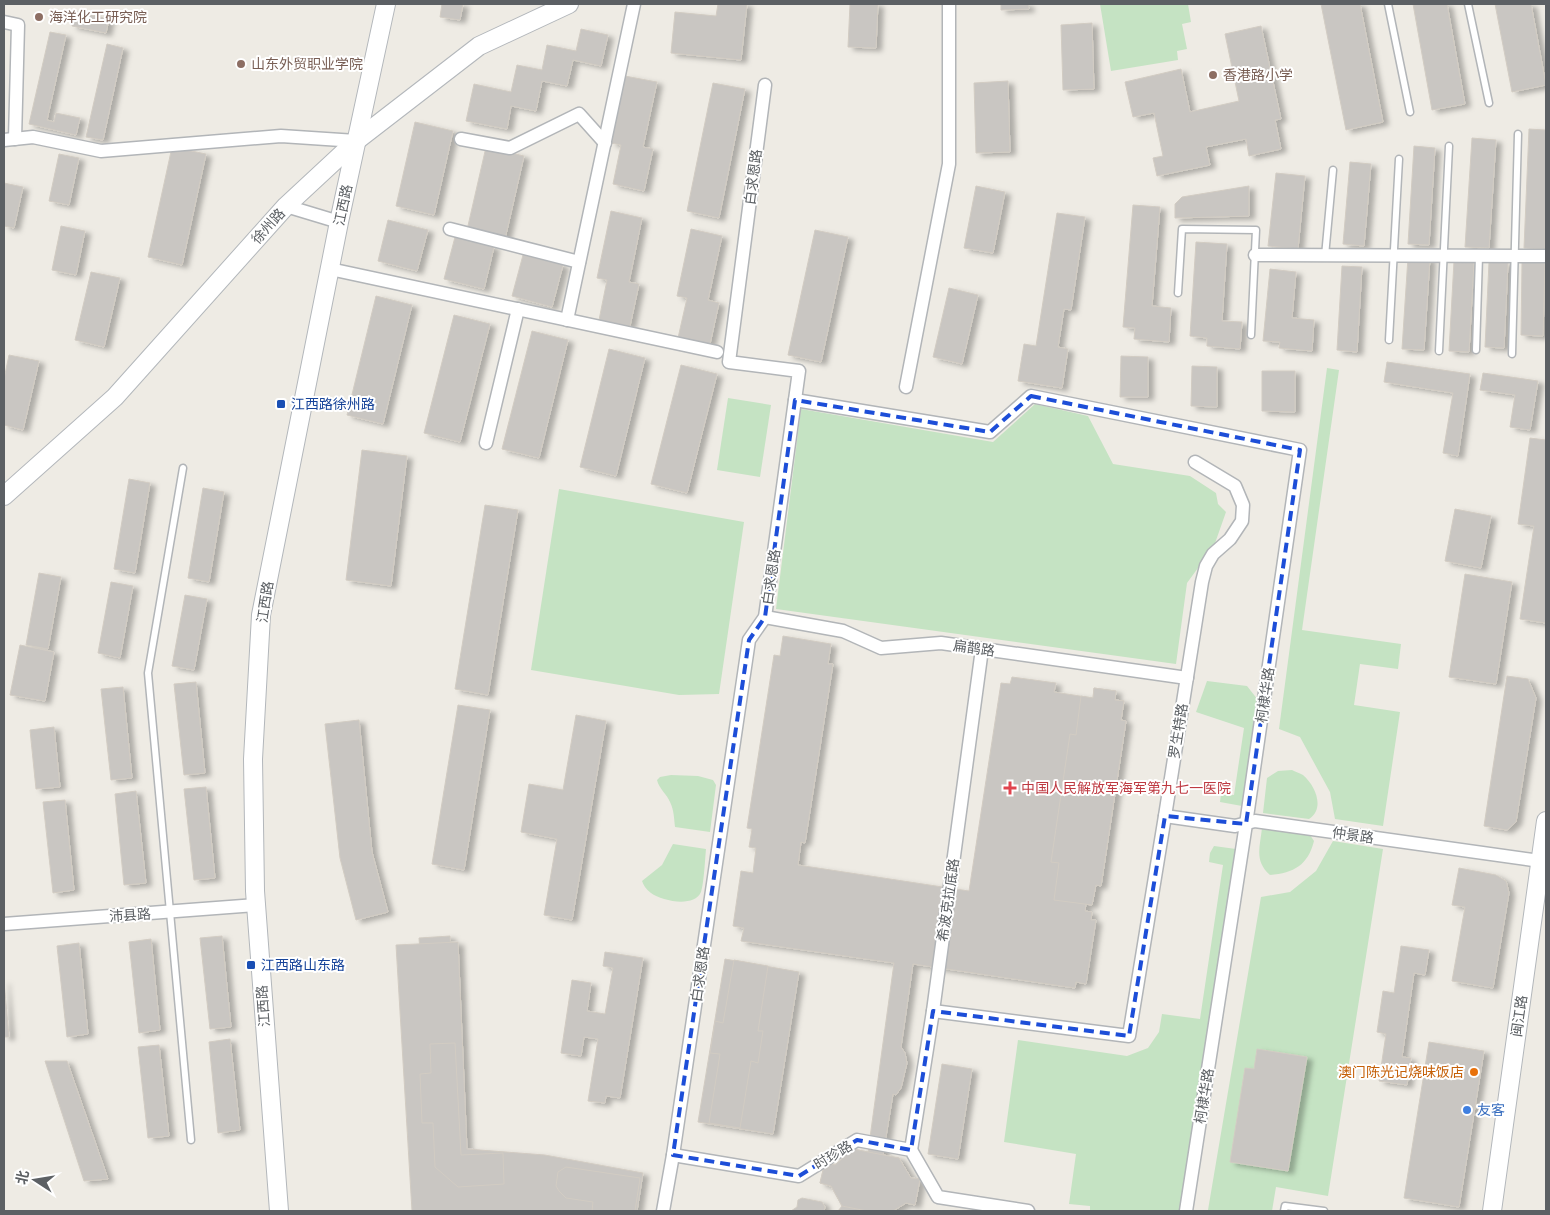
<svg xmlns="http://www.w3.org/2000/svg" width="1550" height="1215" viewBox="0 0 1550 1215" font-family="Raleway,'Noto Sans SC',sans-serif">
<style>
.green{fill:#c5e3c3}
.building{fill:#c9c6c2;stroke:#d2ccc3;filter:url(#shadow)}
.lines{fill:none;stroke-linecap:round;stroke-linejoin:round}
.lane-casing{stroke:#b2b5b8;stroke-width:9}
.street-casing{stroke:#b2b5b8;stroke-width:15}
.secondary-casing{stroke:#b3b7bb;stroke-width:20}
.lane{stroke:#fff;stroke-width:6}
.street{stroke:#fff;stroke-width:12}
.secondary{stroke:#fff;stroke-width:18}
.marked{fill:none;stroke:#1d4ed8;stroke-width:4;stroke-dasharray:10 6;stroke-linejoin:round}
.education-dot{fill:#8d6e63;stroke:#fff;stroke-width:2}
.transit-dot{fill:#1a4fb4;stroke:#fff;stroke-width:2}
.health-dot{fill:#e0444e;stroke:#fff;stroke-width:2}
.food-dot{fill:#e8710a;stroke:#fff;stroke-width:2}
.shop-dot{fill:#3f7fe0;stroke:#fff;stroke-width:2}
.labels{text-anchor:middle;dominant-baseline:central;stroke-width:4;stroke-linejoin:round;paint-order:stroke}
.education-label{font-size:14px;fill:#785e54;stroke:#fff;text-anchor:start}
.street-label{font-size:14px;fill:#5c6064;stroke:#fff}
.transit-label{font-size:14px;fill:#164399;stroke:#fff;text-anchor:start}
.health-label{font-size:14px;fill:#be3a42;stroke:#fff;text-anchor:start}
.food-label{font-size:14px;fill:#c56008;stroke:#fff;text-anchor:end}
.shop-label{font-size:14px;fill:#366cbe;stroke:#fff;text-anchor:start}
</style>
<defs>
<filter id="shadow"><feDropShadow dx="5.5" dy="3" stdDeviation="2.5" flood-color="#0004"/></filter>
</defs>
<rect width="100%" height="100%" fill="#eeebe4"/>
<g class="green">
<path d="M 1100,4 L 1188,4 L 1191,22 L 1182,24 L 1187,49 L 1177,51 L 1178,60 L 1111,71 Z"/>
<path d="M 1327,368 L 1339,370 L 1302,630 L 1401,644 L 1398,669 L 1360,664 L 1354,705 L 1400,712 L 1383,826 L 1335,819 L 1330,792 L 1300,737 L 1279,729 Z"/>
<path d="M 728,398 L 771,405 L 760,477 L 717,470 Z"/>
<path d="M 1035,404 L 1088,416 L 1113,464 L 1190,476 L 1216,493 L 1218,504 L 1226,512 L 1214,546 L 1187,583 L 1176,664 L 776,609 L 801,409 L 993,442 Z"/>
<path d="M 559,489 L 744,522 L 719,694 L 679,695 L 531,670 Z"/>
<path d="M 1207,681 L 1247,686 L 1258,700 L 1242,806 L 1220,802 L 1221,794 L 1234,795 L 1244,728 L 1196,712 Z"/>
<path d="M 1292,770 C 1295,772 1300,773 1303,775 C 1316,786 1325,809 1309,819 L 1263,813 L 1267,778 L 1278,771 Z"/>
<path d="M 671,775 L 698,776 L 713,780 L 716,785 L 710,832 L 675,827 C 674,818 674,810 670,802 C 667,794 659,789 657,780 L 660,777 Z"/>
<path d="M 1262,828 L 1310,835 L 1314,841 C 1308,865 1294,873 1270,875 C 1254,861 1260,847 1262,828 Z"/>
<path d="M 1333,841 L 1383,849 L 1328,1196 L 1276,1187 L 1272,1211 L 1208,1210 L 1261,897 L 1290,892 L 1316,871 Z"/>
<path d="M 673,844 L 706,849 C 705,860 704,883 701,892 C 694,908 662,901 651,893 C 646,889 644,886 642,881 L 662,865 Z"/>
<path d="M 1214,846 L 1236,849 L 1181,1211 L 1090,1211 L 1090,1206 L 1069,1204 L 1076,1154 L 1004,1142 L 1018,1040 L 1127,1056 L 1148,1048 L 1159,1032 L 1162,1014 L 1200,1019 L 1223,865 L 1209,862 L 1210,853 Z"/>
</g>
<g class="building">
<path d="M 442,4 L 463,4 L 460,20 L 440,17 Z"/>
<path d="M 718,4 L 747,4 L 741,60 L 671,53 L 675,12 L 716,16 Z"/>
<path d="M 850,4 L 878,4 L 876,48 L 848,47 Z"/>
<path d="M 1001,4 L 1028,4 L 1029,9 L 1001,10 Z"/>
<path d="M 1321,4 L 1360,4 L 1383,122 L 1346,130 Z"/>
<path d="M 1413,4 L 1447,4 L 1465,104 L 1432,110 Z"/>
<path d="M 1495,4 L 1531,4 L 1546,85 L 1512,92 Z"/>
<path d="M 75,11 L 109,19 L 106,33 L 72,26 Z"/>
<path d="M 1092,23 L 1094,89 L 1063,90 L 1061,25 Z"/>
<path d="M 1261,26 L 1281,119 L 1275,120 L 1281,149 L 1249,156 L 1246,139 L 1206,147 L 1210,165 L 1157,176 L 1153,158 L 1163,156 L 1154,113 L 1133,117 L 1125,82 L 1181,69 L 1190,112 L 1239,101 L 1225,34 Z"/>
<path d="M 581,29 L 608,35 L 601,66 L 573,60 L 567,86 L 542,81 L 536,111 L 511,106 L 507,129 L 466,121 L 474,84 L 511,92 L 517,65 L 542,70 L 547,45 L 576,51 Z"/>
<path d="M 50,32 L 66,35 L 47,120 L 54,122 L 56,113 L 80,118 L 76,135 L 29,124 Z"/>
<path d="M 107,44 L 123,48 L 103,140 L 86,137 Z"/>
<path d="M 625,76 L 657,82 L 643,147 L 653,149 L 644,191 L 613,184 L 621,145 L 611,143 Z"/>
<path d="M 1008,81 L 1010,152 L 976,153 L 974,83 Z"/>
<path d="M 713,83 L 745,89 L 719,218 L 687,211 Z"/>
<path d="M 415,122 L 453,131 L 434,215 L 396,206 Z"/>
<path d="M 1529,129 L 1546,130 L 1545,249 L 1524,248 Z"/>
<path d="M 1472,138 L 1496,140 L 1489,248 L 1465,247 Z"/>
<path d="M 1414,146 L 1435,148 L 1429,245 L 1408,244 Z"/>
<path d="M 172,147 L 206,154 L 182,265 L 148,257 Z"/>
<path d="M 486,147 L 524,156 L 505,239 L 467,230 Z"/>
<path d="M 59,154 L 79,158 L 69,205 L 49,201 Z"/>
<path d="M 1350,162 L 1371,164 L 1364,246 L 1343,244 Z"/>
<path d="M 1276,173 L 1305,176 L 1298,249 L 1268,246 Z"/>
<path d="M 4,183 L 23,187 L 14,228 L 4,226 Z"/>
<path d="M 976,186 L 1005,192 L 993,253 L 964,248 Z"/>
<path d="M 1249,186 L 1249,216 L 1175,218 L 1175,204 L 1182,197 Z"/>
<path d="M 1133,205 L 1160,207 L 1152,306 L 1171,308 L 1169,342 L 1134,339 L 1135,328 L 1123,327 Z"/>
<path d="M 611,211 L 642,218 L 629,282 L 639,284 L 630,326 L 599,320 L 607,280 L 597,278 Z"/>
<path d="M 1057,213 L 1085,217 L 1071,310 L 1064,309 L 1058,347 L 1068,349 L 1062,388 L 1018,381 L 1024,344 L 1036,346 Z"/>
<path d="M 388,220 L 428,230 L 417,271 L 378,261 Z"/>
<path d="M 61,226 L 85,231 L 76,275 L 52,270 Z"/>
<path d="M 691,229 L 722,236 L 708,300 L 719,303 L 710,344 L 678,338 L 687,298 L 677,296 Z"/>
<path d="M 815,230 L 848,237 L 821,362 L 788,355 Z"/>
<path d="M 455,237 L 494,247 L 484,289 L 444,279 Z"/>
<path d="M 1196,242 L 1227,244 L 1222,321 L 1242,322 L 1240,349 L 1207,346 L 1207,338 L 1190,336 Z"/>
<path d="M 523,255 L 563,265 L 552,307 L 512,296 Z"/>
<path d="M 1408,257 L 1430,258 L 1424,350 L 1402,349 Z"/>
<path d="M 1454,261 L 1474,262 L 1469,352 L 1449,351 Z"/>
<path d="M 1489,262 L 1508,263 L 1504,348 L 1485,347 Z"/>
<path d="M 1522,262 L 1545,263 L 1543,336 L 1521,335 Z"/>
<path d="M 1342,266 L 1362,267 L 1357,352 L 1337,350 Z"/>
<path d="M 1270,269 L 1296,272 L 1292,318 L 1314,320 L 1312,351 L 1279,348 L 1280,342 L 1263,341 Z"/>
<path d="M 91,272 L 120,278 L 104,347 L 75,340 Z"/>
<path d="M 949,288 L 978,295 L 962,364 L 933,357 Z"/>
<path d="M 376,296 L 412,305 L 383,424 L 347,415 Z"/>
<path d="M 454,315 L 490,324 L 460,442 L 424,433 Z"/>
<path d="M 532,331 L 568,340 L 539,458 L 502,449 Z"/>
<path d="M 609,349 L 645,358 L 616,476 L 580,467 Z"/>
<path d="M 9,355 L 39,361 L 23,430 L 4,425 L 4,379 Z"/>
<path d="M 1121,356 L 1148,357 L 1148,397 L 1120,397 Z"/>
<path d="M 1387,362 L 1470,374 L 1458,456 L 1443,453 L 1453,393 L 1384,382 Z"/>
<path d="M 681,365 L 717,374 L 687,493 L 651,484 Z"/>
<path d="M 1192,366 L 1217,367 L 1217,407 L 1191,406 Z"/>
<path d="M 1262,371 L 1295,371 L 1295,412 L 1262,411 Z"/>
<path d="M 1483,373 L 1538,381 L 1530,430 L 1510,427 L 1515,395 L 1480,390 Z"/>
<path d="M 1530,438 L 1546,440 L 1546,623 L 1520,619 L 1534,526 L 1518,524 Z"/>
<path d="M 362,450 L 407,456 L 391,586 L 346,580 Z"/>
<path d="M 129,479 L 150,483 L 135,573 L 114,569 Z"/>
<path d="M 203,488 L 224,492 L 209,582 L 188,578 Z"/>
<path d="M 485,505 L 518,510 L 488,695 L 455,689 Z"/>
<path d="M 1455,509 L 1491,516 L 1481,568 L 1445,561 Z"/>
<path d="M 39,573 L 61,577 L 48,649 L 26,645 Z"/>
<path d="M 1465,574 L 1512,582 L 1496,684 L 1449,677 Z"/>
<path d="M 111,582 L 133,586 L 120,658 L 98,653 Z"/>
<path d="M 185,595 L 207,599 L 194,670 L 172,666 Z"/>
<path d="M 783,636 L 831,644 L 828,664 L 833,664 L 805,843 L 801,842 L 798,865 L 969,891 L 1001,683 L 1010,684 L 1012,677 L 1056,683 L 1054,692 L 1093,698 L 1094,688 L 1116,691 L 1115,700 L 1124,701 L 1121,720 L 1126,721 L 1101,886 L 1096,885 L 1092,905 L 1086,904 L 1085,911 L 1092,912 L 1091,920 L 1096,920 L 1086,984 L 1076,982 L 1075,988 L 913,964 L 901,1047 L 905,1053 L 907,1063 L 901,1088 L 896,1095 L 893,1094 L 883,1155 L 899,1158 L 911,1178 L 920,1179 L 915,1205 L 906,1203 L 893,1211 L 838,1211 L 842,1206 L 831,1186 L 820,1183 L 825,1162 L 835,1165 L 853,1149 L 868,1152 L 894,963 L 741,941 L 744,928 L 733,926 L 741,871 L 753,873 L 756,848 L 749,847 L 752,829 L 747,828 L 774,655 L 780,656 Z"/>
<path d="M 20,645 L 54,652 L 45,701 L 10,695 Z"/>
<path d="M 1507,676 L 1528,679 L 1536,698 L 1516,822 L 1507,830 L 1484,826 Z"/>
<path d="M 196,682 L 205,773 L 184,775 L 174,684 Z"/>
<path d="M 123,687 L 132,778 L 111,780 L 101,689 Z"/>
<path d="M 1094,688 L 1116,691 L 1115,700 L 1124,701 L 1121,720 L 1126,721 L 1101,886 L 1096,885 L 1092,905 L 1054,900 L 1059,863 L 1051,862 L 1070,734 L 1076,735 L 1081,696 L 1093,698 Z"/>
<path d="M 458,705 L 490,710 L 464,870 L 432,864 Z"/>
<path d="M 576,715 L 606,721 L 572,920 L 544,915 L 557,839 L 521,832 L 529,784 L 563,790 Z"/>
<path d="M 359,720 L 372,852 L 388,912 L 356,920 L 340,858 L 325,724 Z"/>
<path d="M 54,727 L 60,787 L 36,789 L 30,730 Z"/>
<path d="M 206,787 L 215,878 L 194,880 L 184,789 Z"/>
<path d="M 136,791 L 146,883 L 124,885 L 115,794 Z"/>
<path d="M 65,800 L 74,890 L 53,893 L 43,802 Z"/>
<path d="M 1459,868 L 1496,875 L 1506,881 L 1509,893 L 1493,988 L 1452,981 L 1465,907 L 1452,905 Z"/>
<path d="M 222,936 L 231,1027 L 210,1029 L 200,938 Z"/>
<path d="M 450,936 L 456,1028 L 425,1030 L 419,938 Z"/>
<path d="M 151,939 L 160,1030 L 139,1033 L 129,942 Z"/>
<path d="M 458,942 L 467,1149 L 545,1155 L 643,1173 L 637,1211 L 412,1211 L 396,945 Z"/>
<path d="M 79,943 L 88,1034 L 67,1037 L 57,946 Z"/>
<path d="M 1401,946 L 1429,950 L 1425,975 L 1414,973 L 1402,1057 L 1411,1058 L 1407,1085 L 1379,1081 L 1386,1034 L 1377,1032 L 1383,991 L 1394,993 Z"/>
<path d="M 605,952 L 643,958 L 620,1098 L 606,1096 L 605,1103 L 588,1101 L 598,1039 L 584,1037 L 581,1056 L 561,1053 L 572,980 L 591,983 L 587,1011 L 605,1014 L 613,968 L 603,966 Z"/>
<path d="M 725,959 L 799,972 L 773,1134 L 698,1122 Z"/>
<path d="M 734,960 L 768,966 L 758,1031 L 763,1031 L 758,1063 L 751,1061 L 740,1128 L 709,1123 L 720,1054 L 710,1053 L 715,1021 L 723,1023 Z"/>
<path d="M 4,981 L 9,1037 L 4,1037 Z"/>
<path d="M 230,1039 L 240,1130 L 218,1133 L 209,1042 Z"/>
<path d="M 1429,1042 L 1484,1051 L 1459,1207 L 1404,1198 Z"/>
<path d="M 455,1043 L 461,1155 L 503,1153 L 504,1184 L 458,1187 L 435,1167 L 433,1123 L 422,1123 L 420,1074 L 431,1073 L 430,1044 Z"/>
<path d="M 159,1045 L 169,1136 L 148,1138 L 138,1047 Z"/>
<path d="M 1257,1049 L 1307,1057 L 1288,1171 L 1230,1162 L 1245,1068 L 1254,1069 Z"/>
<path d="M 45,1061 L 67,1061 L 108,1179 L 84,1181 Z"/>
<path d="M 942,1064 L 972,1069 L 958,1159 L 928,1154 Z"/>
<path d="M 853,1149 L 899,1158 L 911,1178 L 920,1179 L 915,1205 L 906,1203 L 893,1211 L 867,1211 L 842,1206 L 831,1186 L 820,1183 L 825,1162 L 835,1165 Z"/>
<path d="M 566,1167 L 640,1178 L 635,1211 L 592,1211 L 593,1202 L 566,1198 L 559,1191 L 556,1186 L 558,1172 Z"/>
<path d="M 802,1198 L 822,1202 L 825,1207 L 824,1211 L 791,1211 L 797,1207 L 798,1200 Z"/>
</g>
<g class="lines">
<defs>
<g id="lane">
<path d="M 1388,4 L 1410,112"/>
<path d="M 1468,4 L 1489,103"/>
<path d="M 1325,256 L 1333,170"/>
<path d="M 1178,293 L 1182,229 L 1256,230 L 1251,335"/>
<path d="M 1389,340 L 1399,159"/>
<path d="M 1476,350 L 1479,256"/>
<path d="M 1439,351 L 1449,146"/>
<path d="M 1512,354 L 1518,134"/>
<path d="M 183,468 L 148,673 L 191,1140"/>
<path d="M 1284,1211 L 1285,1206 L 1324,1211"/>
</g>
<g id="street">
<path d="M 4,22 L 18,25 L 15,139"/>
<path d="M 461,139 L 510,148 L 579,114 L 605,143"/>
<path d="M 4,140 L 33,137 L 101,151 L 281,136 L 356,141"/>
<path d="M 286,206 L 339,222"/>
<path d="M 450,229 L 579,262"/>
<path d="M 1255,255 L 1546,256"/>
<path d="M 330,269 L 717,352"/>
<path d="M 567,320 L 634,4"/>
<path d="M 906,387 L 949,164 L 949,4"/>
<path d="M 795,400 L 990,432 L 1031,396 L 1300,450 L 1246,824 L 1186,1211"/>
<path d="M 486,443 L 518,309"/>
<path d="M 765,617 L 843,631 L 881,648 L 941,643 L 1187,678"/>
<path d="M 1165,816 L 1235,826 L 1255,821 L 1540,861"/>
<path d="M 4,924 L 256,905"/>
<path d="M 933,1011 L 1129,1036 L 1165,816 L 1202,582 L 1206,566 L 1213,554 L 1230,539 L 1242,521 L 1243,505 L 1235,486 L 1195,462"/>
<path d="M 911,1150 L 933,1011 L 982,649"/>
<path d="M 673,1155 L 799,1176 L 857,1140 L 911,1150 L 938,1197 L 1028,1211"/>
<path d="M 663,1211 L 673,1155 L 749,640 L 765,617 L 799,371 L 729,362 L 765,85"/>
</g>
<g id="secondary">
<path d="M 4,496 L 115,397 L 286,206 L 356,141 L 479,46 L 569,4"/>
<path d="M 279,1211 L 255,891 L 253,759 L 261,615 L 339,222 L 386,4"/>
<path d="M 1492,1211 L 1546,821"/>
</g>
</defs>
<use href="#lane" class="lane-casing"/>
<use href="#street" class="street-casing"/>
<use href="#secondary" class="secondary-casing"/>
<use href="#lane" class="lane"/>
<use href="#street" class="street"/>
<use href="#secondary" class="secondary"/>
</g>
<path class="marked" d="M 1031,396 L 1300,450 L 1246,824 L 1165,816 L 1129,1036 L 933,1011 L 911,1150 L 857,1140 L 799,1176 L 673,1155 L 749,640 L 765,617 L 795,400 L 990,432 Z"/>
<g class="education-dot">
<circle cx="39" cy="17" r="5"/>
<circle cx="241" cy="64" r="5"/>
<circle cx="1213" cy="75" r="5"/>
</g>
<g class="transit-dot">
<rect x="276" y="399" width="10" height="10" rx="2.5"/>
<rect x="246" y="960" width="10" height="10" rx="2.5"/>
</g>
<path class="health-dot" d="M1007.5 780.5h5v5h5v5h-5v5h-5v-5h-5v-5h5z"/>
<circle class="food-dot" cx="1474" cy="1072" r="5"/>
<circle class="shop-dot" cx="1467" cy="1110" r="5"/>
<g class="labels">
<g class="education-label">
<text x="49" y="17">海洋化工研究院</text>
<text x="251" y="64">山东外贸职业学院</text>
<text x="1223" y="75">香港路小学</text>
</g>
<g class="street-label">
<text transform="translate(753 177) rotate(-83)">白求恩路</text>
<text transform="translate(343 205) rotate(-78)">江西路</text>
<text transform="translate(268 226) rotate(-48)">徐州路</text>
<text transform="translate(771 577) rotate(-82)">白求恩路</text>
<text transform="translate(265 602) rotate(-81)">江西路</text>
<text transform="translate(974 648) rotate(8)">扁鹊路</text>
<text transform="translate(1265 695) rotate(-82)">柯棣华路</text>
<text transform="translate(1178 731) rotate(-81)">罗生特路</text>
<text transform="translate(1353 835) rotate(8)">仲景路</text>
<text transform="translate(948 900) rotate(-82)">希波克拉底路</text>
<text transform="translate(130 915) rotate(-4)">沛县路</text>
<text transform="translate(700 974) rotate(-82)">白求恩路</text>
<text transform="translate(263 1006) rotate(-94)">江西路</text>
<text transform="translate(1519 1016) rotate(-82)">闽江路</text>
<text transform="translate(1204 1096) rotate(-81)">柯棣华路</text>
<text transform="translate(833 1155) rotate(-31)">时珍路</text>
</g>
<g class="transit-label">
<text x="291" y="404">江西路徐州路</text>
<text x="261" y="965">江西路山东路</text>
</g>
<g class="health-label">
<text x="1021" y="788">中国人民解放军海军第九七一医院</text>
</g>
<g class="food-label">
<text x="1464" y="1072">澳门陈光记烧味饭店</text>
</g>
<g class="shop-label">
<text x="1477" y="1110">友客</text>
</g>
</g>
<rect width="1550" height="1215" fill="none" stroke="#5c6064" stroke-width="10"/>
<g transform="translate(35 1180) rotate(282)" stroke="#ffffff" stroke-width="4" paint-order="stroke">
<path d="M0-4L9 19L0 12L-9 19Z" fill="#5c6064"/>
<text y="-8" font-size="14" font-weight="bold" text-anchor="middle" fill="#5c6064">北</text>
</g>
</svg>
